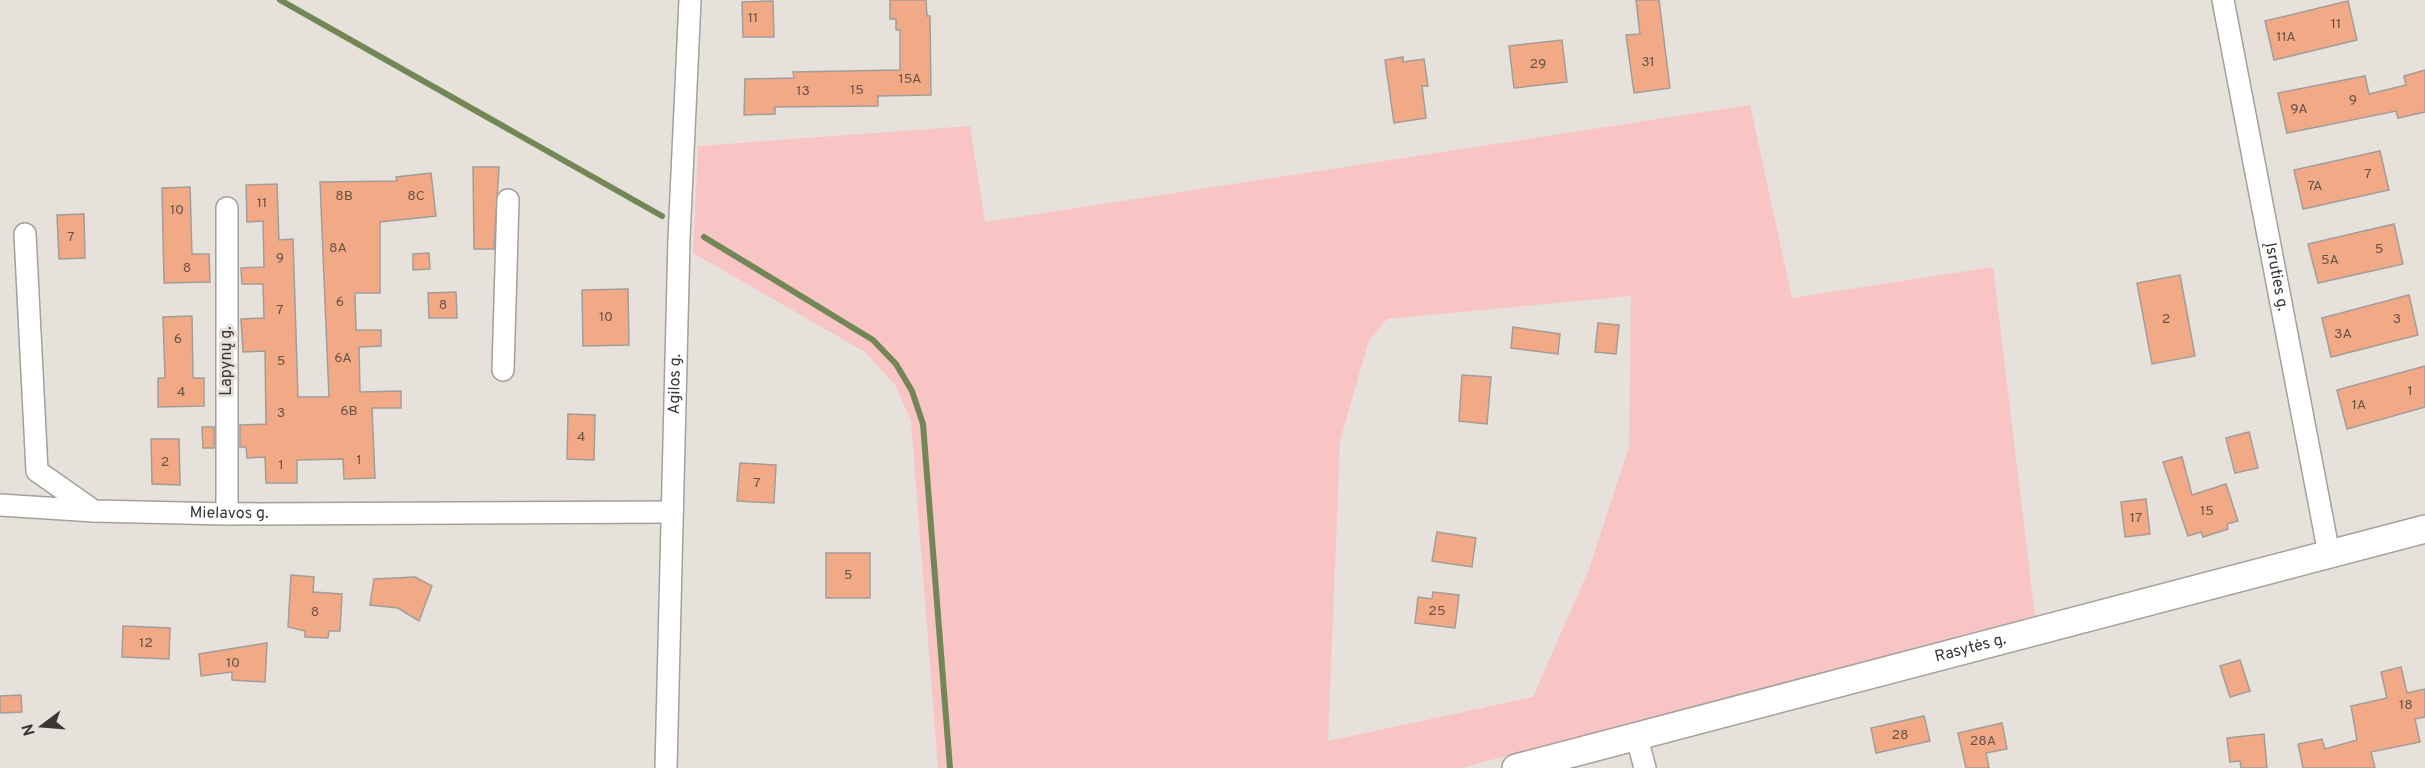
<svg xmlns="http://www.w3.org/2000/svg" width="2425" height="768" viewBox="0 0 2425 768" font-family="Overpass,sans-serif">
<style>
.green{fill:#f9c5c4;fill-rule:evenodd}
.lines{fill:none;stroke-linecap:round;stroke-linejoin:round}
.stream{stroke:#738655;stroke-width:6}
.building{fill:#f2a986;stroke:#a49c99;stroke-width:1.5}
.minor-casing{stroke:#a4a09a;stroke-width:24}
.major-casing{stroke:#a4a09a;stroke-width:30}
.minor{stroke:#fff;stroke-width:21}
.major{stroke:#fff;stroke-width:27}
.labels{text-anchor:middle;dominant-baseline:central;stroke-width:6;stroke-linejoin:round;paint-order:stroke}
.number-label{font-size:14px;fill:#675449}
.street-label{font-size:16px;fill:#393735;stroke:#e6e1da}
</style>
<rect width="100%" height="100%" fill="#e6e1da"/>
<path class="green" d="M 1750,105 L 1792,298 L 1993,267 L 2035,616 L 1461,768 L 938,768 L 911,421 L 896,386 L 865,352 L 693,253 L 698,146 L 970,126 L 985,222 ZM 1631,296 L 1629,447 L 1589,569 L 1533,697 L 1328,741 L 1340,441 L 1369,340 L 1387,319 Z"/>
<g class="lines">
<g class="stream">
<path d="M 280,0 L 662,216"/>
<path d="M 704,237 L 873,340 L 896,364 L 912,391 L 923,424 L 950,768"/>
</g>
</g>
<g class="building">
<path d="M 890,0 L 926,0 L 927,16 L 930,16 L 931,95 L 878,96 L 878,106 L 775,107 L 775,114 L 744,115 L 745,79 L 794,78 L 793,72 L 900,70 L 900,30 L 896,30 L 896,19 L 890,19 Z"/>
<path d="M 1636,0 L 1659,0 L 1670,88 L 1634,93 L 1626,35 L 1640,34 Z"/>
<path d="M 773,1 L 774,37 L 743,37 L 742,2 Z"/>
<path d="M 2348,1 L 2357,40 L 2274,60 L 2265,21 Z"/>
<path d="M 1562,40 L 1567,82 L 1514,88 L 1509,46 Z"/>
<path d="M 1403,57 L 1403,62 L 1424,59 L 1428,86 L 1422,86 L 1426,118 L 1394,123 L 1385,60 Z"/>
<path d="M 2425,70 L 2425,112 L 2398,118 L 2396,111 L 2287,133 L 2278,93 L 2365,76 L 2369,94 L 2406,85 L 2404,76 Z"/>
<path d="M 2380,151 L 2389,190 L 2303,209 L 2294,170 Z"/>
<path d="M 473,167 L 499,167 L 494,249 L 474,249 Z"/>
<path d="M 431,173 L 436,216 L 380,222 L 380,293 L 355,293 L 356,330 L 381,330 L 381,346 L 359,347 L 360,392 L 401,391 L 401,408 L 372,408 L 375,478 L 344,479 L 343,459 L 297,460 L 297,483 L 266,483 L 265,457 L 247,458 L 246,447 L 240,447 L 240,425 L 266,424 L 265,351 L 243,352 L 241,319 L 264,318 L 263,284 L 242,284 L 241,268 L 264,267 L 263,221 L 247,222 L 246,185 L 277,184 L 279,240 L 293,239 L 298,397 L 329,397 L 320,182 L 397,181 L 396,177 Z"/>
<path d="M 190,187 L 192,254 L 209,254 L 210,282 L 164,283 L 162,188 Z"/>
<path d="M 84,214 L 85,258 L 59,259 L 57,215 Z"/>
<path d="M 2394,224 L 2403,264 L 2318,283 L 2308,244 Z"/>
<path d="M 429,253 L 430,269 L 413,270 L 413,254 Z"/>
<path d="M 2180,275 L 2195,356 L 2152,364 L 2137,283 Z"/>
<path d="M 628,289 L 629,345 L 583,346 L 582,290 Z"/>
<path d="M 456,292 L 457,318 L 429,318 L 428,293 Z"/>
<path d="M 2409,295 L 2418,335 L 2331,357 L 2322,318 Z"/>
<path d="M 192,316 L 193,378 L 204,378 L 204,406 L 158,407 L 158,378 L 165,378 L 163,317 Z"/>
<path d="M 1598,323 L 1619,325 L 1616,354 L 1595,352 Z"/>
<path d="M 1513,327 L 1560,334 L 1558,354 L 1511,348 Z"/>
<path d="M 2425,366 L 2425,407 L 2347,429 L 2337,390 Z"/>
<path d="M 1462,375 L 1491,377 L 1487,424 L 1459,421 Z"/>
<path d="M 568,414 L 595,415 L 594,460 L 567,459 Z"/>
<path d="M 202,427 L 214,427 L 214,448 L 203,448 Z"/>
<path d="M 2249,432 L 2258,468 L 2235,473 L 2226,438 Z"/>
<path d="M 151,439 L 179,439 L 180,485 L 152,484 Z"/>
<path d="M 2182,457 L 2192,495 L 2226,484 L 2238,521 L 2227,524 L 2228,529 L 2203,537 L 2201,532 L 2188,536 L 2163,462 Z"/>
<path d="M 740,463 L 776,465 L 774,503 L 737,501 Z"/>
<path d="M 2146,499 L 2150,534 L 2125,537 L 2121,502 Z"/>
<path d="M 1437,532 L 1476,538 L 1472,567 L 1432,561 Z"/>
<rect x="826" y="553" width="44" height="45"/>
<path d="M 291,575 L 314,577 L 313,592 L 342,594 L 340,631 L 329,631 L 328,638 L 305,637 L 305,631 L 288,627 Z"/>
<path d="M 415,577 L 432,586 L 419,621 L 398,608 L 370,605 L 374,579 Z"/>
<path d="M 1433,592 L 1459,595 L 1455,628 L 1415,623 L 1418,597 L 1432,599 Z"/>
<path d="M 123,626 L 170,628 L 169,659 L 122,657 Z"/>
<path d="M 267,643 L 265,682 L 232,680 L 232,672 L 201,676 L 199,654 Z"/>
<path d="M 2240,660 L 2250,691 L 2230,697 L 2220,666 Z"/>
<path d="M 2401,667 L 2407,693 L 2425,689 L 2425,717 L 2415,719 L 2420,742 L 2371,752 L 2375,768 L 2303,768 L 2298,744 L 2322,739 L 2325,749 L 2357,740 L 2351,706 L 2387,698 L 2381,672 Z"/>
<path d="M 21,695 L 22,712 L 0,713 L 0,696 Z"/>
<path d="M 1924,716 L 1930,741 L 1876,753 L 1871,728 Z"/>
<path d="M 2002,723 L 2007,749 L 1986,753 L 1989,768 L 1966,768 L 1958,733 Z"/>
<path d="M 2264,734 L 2267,768 L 2241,768 L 2240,761 L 2230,762 L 2227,738 Z"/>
</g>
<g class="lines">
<defs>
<g id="minor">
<path id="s1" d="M 2223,0 L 2329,554"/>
<path d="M 227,208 L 227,514"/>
<path id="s2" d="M 25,234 L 37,471 L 94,511 L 227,514 L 672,512"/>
<path d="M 503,370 L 508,200"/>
<path d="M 0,505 L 94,511"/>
<path d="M 1637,738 L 1645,768"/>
<path id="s3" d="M 666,768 L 679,239 L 690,0"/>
</g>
<g id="major">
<path id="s4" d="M 1516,768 L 2425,529"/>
</g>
</defs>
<use href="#minor" class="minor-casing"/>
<use href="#major" class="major-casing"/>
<use href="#minor" class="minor"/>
<use href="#major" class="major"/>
</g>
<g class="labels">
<g class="number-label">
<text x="753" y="18">11</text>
<text x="2336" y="24">11</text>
<text x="2286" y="37">11A</text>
<text x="1648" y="62">31</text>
<text x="1538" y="64">29</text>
<text x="910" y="79">15A</text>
<text x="857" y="90">15</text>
<text x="803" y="91">13</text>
<text x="2353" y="100">9</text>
<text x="2299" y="109">9A</text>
<text x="2368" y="174">7</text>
<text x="2315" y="186">7A</text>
<text x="344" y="196">8B</text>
<text x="416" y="196">8C</text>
<text x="262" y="203">11</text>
<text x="177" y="210">10</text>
<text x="71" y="237">7</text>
<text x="338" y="248">8A</text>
<text x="2379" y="249">5</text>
<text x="280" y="258">9</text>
<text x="2330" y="260">5A</text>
<text x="187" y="268">8</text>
<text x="340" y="302">6</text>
<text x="443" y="305">8</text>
<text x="280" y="310">7</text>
<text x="606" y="317">10</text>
<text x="2166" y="319">2</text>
<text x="2397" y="319">3</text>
<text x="2343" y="334">3A</text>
<text x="178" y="339">6</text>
<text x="343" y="358">6A</text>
<text x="281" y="361">5</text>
<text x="2410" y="391">1</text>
<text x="181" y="392">4</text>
<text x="2359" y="405">1A</text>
<text x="349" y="411">6B</text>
<text x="281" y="413">3</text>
<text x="581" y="437">4</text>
<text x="359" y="460">1</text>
<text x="165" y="462">2</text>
<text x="281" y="465">1</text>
<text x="757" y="483">7</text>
<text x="2207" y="511">15</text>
<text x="2136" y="518">17</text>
<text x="848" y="575">5</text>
<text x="1437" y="611">25</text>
<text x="315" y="612">8</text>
<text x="146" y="643">12</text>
<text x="233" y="663">10</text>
<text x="2406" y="705">18</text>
<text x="1900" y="735">28</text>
<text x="1983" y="741">28A</text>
</g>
<g class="street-label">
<text stroke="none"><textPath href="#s1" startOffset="282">Įsruties g.</textPath></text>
<text transform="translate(227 361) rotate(-90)">Lapynų g.</text>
<text stroke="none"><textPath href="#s3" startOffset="384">Agilos g.</textPath></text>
<text stroke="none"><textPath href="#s2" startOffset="442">Mielavos g.</textPath></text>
<text stroke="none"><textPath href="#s4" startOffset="470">Rasytės g.</textPath></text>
</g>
</g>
<g transform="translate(42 726) rotate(254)" stroke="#e6e1da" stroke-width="4.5" paint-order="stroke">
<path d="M0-4.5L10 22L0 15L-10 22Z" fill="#393735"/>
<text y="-9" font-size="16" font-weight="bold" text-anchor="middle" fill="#393735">N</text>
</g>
</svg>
